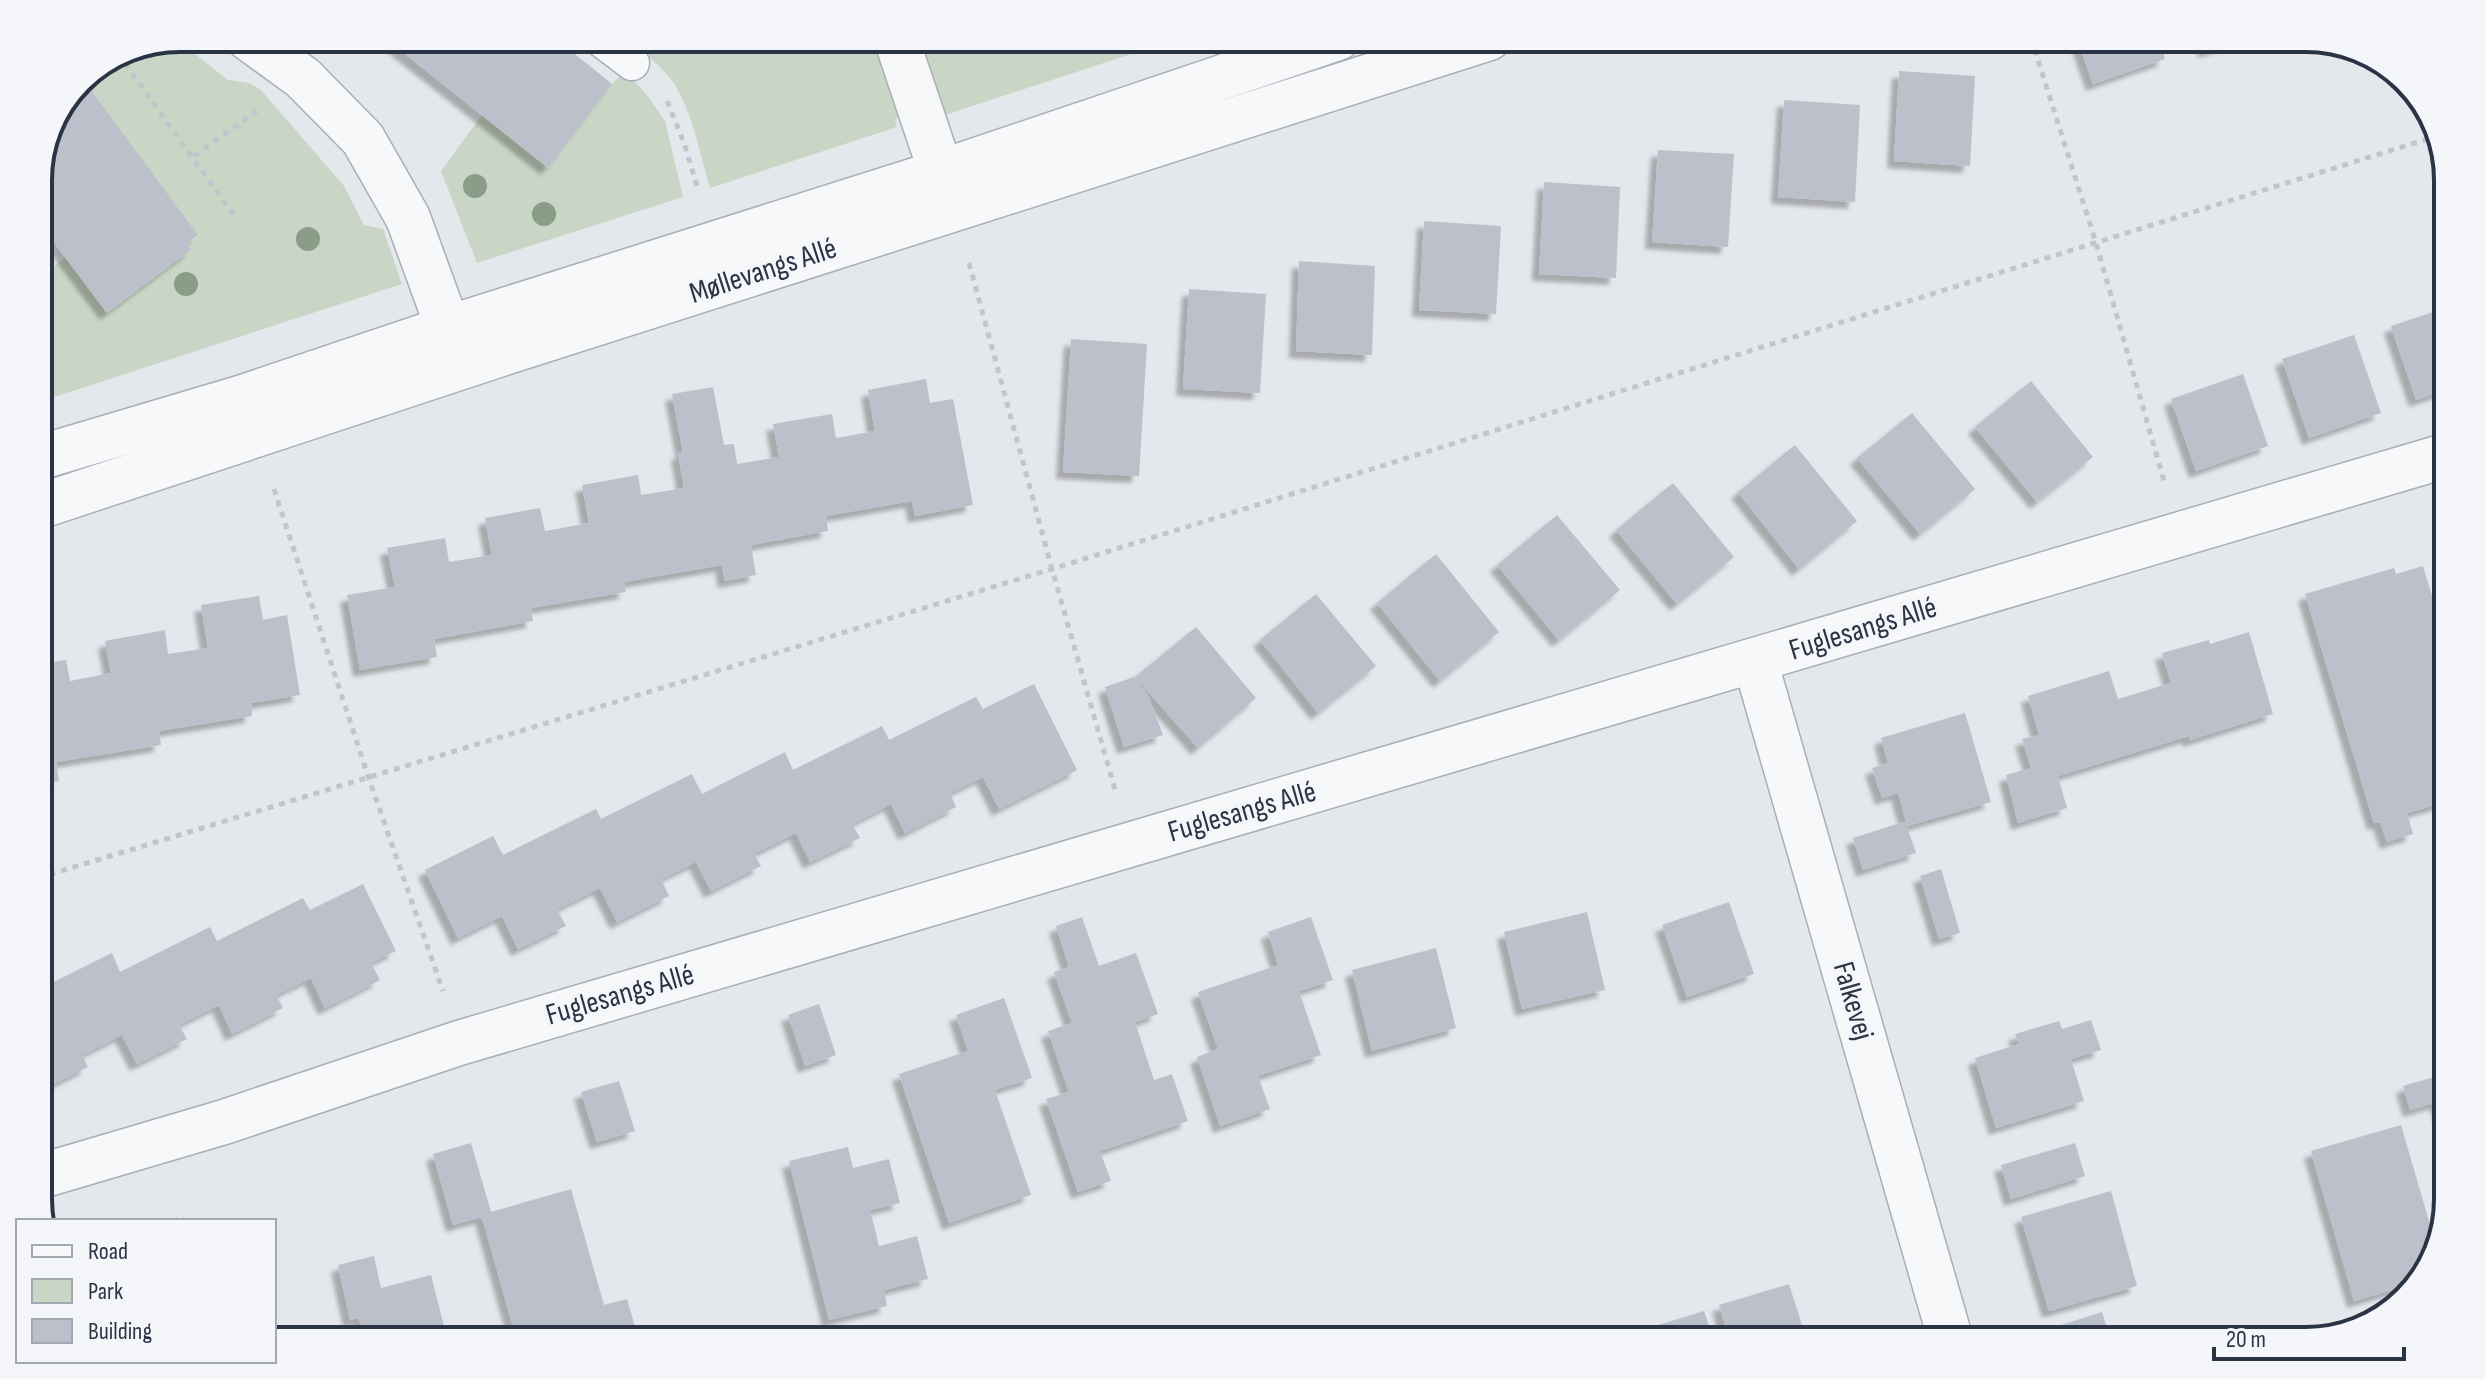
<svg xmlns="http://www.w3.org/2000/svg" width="2486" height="1379" viewBox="0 0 2486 1379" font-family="'Sofia Sans Condensed',sans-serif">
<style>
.green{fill:#c9d6c5}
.building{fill:#bbc0ca;filter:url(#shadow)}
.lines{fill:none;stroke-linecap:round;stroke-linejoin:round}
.lane-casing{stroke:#a9aeb7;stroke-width:37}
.street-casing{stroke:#a9aeb7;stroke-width:47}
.path{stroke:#c2c5cb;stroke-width:5;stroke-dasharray:6 6;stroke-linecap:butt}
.lane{stroke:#f7f8fa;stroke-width:34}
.street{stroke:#f7f8fa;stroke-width:44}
.tree{fill:#899d89}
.labels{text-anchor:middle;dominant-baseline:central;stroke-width:7;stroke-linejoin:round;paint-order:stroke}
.street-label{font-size:30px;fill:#2b3445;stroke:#f4f6f9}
.rim{fill:none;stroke:#2b3445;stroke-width:4}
</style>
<defs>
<filter id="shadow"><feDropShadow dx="-7" dy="7" stdDeviation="2" flood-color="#0004"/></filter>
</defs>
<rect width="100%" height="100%" fill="#e4e7ec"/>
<g class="green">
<path d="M 623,38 L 873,38 L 901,114 L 895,120 L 897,127 L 710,188 C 700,154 693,115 675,85 C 663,66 641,51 623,38 Z"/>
<path d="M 911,38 L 1180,38 L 942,116 Z"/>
<path d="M 176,39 L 228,80 L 249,83 L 260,89 L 344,186 L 364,225 L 383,229 L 402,284 L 45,400 L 38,379 L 38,280 L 65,257 L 107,313 L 191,250 L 187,244 L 198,236 L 82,78 L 126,49 Z"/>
<path d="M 625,71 L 647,95 L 665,121 L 683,197 L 477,263 L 441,171 L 482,115 L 548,167 L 612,84 Z"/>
</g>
<g class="building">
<path d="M 385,38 L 555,38 L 612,84 L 548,168 Z"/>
<path d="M 2077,38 L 2158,38 L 2165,59 L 2093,84 Z"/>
<path d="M 2202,38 L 2243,38 L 2206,51 Z"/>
<path d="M 1899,71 L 1975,76 L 1970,166 L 1894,161 Z"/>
<path d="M 82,78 L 198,235 L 187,244 L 191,250 L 107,313 L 38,221 L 38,171 Z"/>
<path d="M 1784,100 L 1860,105 L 1855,202 L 1778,197 Z"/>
<path d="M 1658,150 L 1734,154 L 1728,247 L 1652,242 Z"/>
<path d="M 1544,182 L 1620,187 L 1616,278 L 1539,274 Z"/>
<path d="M 1424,221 L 1501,226 L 1496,314 L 1419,310 Z"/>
<path d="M 1299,261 L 1375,266 L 1372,355 L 1296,351 Z"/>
<path d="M 1189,289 L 1266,294 L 1260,393 L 1183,389 Z"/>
<path d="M 2448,307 L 2448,389 L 2416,400 L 2391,326 Z"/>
<path d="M 2354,335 L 2381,413 L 2309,438 L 2282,359 Z"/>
<path d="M 1071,339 L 1147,344 L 1139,476 L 1063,472 Z"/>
<path d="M 2243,374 L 2268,446 L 2196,471 L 2171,399 Z"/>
<path d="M 926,379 L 930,403 L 953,399 L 973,505 L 915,516 L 912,501 L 826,516 L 828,531 L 751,545 L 756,575 L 725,581 L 722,565 L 624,582 L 626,592 L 531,608 L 533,621 L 434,639 L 437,657 L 360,670 L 347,595 L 395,587 L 387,548 L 445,538 L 449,562 L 492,555 L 485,518 L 540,508 L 545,531 L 589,523 L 582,485 L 638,475 L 641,495 L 684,488 L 678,453 L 683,452 L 672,394 L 713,387 L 724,445 L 734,444 L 737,464 L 779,457 L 773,424 L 832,414 L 836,438 L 875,431 L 868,390 Z"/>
<path d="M 2031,381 L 2093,457 L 2037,502 L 1975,427 Z"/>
<path d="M 1912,413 L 1975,489 L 1920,534 L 1857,458 Z"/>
<path d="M 1795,445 L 1857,521 L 1799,569 L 1738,492 Z"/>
<path d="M 1673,483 L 1734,557 L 1677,604 L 1616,530 Z"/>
<path d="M 1557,515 L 1620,590 L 1559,640 L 1497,565 Z"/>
<path d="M 1436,554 L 1499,632 L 1440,681 L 1377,603 Z"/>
<path d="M 2423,566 L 2448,649 L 2448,689 L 2432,694 L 2448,746 L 2448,801 L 2407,813 L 2413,834 L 2387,842 L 2380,822 L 2374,823 L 2305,594 L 2394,568 L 2396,574 Z"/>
<path d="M 1316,594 L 1376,666 L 1318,713 L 1260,640 Z"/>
<path d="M 259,596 L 263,620 L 287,615 L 300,695 L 251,703 L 252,716 L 159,731 L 161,745 L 56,762 L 59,781 L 38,785 L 38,664 L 66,660 L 70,681 L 111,673 L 105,641 L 165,630 L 168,654 L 208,648 L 201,605 Z"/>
<path d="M 1196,627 L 1256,698 L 1198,748 L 1135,677 Z"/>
<path d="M 2249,632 L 2273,714 L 2190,740 L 2189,736 L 2058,776 L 2067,808 L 2018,823 L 2006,775 L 2031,768 L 2022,739 L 2039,735 L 2028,696 L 2109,671 L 2118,699 L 2171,683 L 2162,653 L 2209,640 L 2210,644 Z"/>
<path d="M 1134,677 L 1148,695 L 1163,735 L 1124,747 L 1105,687 Z"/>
<path d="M 1034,684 L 1077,770 L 999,809 L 983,777 L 950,793 L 956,807 L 905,833 L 891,804 L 852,824 L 860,838 L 810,862 L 796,833 L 754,854 L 761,866 L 711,891 L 696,862 L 661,879 L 669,896 L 617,922 L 600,888 L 557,909 L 566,926 L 518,949 L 502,916 L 458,938 L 425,870 L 493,836 L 503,855 L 596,809 L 601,819 L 692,774 L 702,794 L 785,752 L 793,770 L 882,726 L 889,740 L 976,697 L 983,709 Z"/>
<path d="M 1965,713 L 1991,802 L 1907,826 L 1916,853 L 1863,870 L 1853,838 L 1906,821 L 1898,793 L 1882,798 L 1872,768 L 1888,763 L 1881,738 Z"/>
<path d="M 1941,869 L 1960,933 L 1939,939 L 1920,876 Z"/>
<path d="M 363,884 L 396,951 L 371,963 L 380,980 L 325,1008 L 311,978 L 276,995 L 283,1008 L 232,1034 L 219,1005 L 179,1025 L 187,1039 L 137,1064 L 122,1035 L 82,1055 L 88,1067 L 38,1092 L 38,990 L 112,953 L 120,972 L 210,927 L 217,941 L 303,898 L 310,910 Z"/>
<path d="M 1729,902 L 1754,974 L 1687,997 L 1662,925 Z"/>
<path d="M 1587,912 L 1605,990 L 1522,1009 L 1504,932 Z"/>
<path d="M 1082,917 L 1099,966 L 1136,953 L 1158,1014 L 1135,1022 L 1154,1080 L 1172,1074 L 1188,1121 L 1100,1151 L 1111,1181 L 1078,1192 L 1046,1099 L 1069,1092 L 1048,1031 L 1072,1023 L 1054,972 L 1069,967 L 1056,926 Z"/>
<path d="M 1311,917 L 1333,980 L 1299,991 L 1321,1055 L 1258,1076 L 1270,1109 L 1220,1126 L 1197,1057 L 1218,1049 L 1198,992 L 1278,965 L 1268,932 Z"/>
<path d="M 1436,948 L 1456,1028 L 1372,1051 L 1352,970 Z"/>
<path d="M 1004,998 L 1032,1078 L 995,1090 L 1031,1195 L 949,1223 L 899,1074 L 968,1051 L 956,1015 Z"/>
<path d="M 819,1004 L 836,1055 L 805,1066 L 788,1015 Z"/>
<path d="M 2091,1020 L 2101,1050 L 2071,1059 L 2084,1101 L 1996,1128 L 1975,1058 L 2019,1044 L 2015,1034 L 2059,1021 L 2062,1029 Z"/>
<path d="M 2448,1073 L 2448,1136 L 2447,1136 L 2437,1102 L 2410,1110 L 2403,1086 Z"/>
<path d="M 619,1081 L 635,1131 L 597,1142 L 581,1092 Z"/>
<path d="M 2401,1125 L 2436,1245 L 2429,1270 L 2416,1283 L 2354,1301 L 2311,1151 Z"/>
<path d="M 471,1143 L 491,1212 L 571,1189 L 604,1305 L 627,1299 L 639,1341 L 517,1341 L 482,1217 L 453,1225 L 433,1154 Z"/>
<path d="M 2075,1143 L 2085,1176 L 2011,1199 L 2001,1165 Z"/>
<path d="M 848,1147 L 853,1168 L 889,1159 L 900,1203 L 870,1210 L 879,1246 L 917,1236 L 928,1279 L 884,1290 L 887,1306 L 829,1320 L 789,1161 Z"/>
<path d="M 2111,1191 L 2137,1286 L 2049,1311 L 2021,1217 Z"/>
<path d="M 374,1256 L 381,1288 L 431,1275 L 444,1326 L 385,1341 L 364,1341 L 359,1318 L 350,1320 L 338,1265 Z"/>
<path d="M 1789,1284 L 1807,1341 L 1730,1341 L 1719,1305 Z"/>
<path d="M 1704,1311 L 1714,1341 L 1621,1341 L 1619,1337 Z"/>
<path d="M 2102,1312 L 2111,1341 L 2049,1341 L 2045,1330 Z"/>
</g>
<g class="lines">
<defs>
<path id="lane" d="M 599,38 L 632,63"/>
<g id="street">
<path d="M 248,38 L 303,78 L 363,139 L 408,218 L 448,328"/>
<path d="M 896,38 L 941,172"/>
<path d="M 38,458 L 243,397 L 448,328 L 941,172 L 1338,38"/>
<path d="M 38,507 L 501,354 L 1489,38"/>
<path d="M 1755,661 L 1951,1341"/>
<path d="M 38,1177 L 224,1122 L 459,1043 L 2448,455"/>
</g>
</defs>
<use href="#lane" class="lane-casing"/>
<use href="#street" class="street-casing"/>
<g class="path">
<path d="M 2031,38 L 2096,243 L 2164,481"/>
<path d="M 118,54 L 235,217"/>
<path d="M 667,101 L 684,143 L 698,189"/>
<path d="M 194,156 L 257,111"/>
<path d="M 969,263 L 1052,569 L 1116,793"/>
<path d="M 274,489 L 368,776 L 443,991"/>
<path d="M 38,878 L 1052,569 L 2437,136"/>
<path d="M 172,1221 L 184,1218"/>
</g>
<use href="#lane" class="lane"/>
<use href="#street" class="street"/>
</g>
<g class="tree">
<circle cx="475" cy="186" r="12"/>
<circle cx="544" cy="214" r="12"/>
<circle cx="308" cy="239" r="12"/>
<circle cx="186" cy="284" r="12"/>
</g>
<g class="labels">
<g class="street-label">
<text transform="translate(763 271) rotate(-18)">Møllevangs Allé</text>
<text transform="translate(1863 629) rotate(-17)">Fuglesangs Allé</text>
<text transform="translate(1242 812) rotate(-16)">Fuglesangs Allé</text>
<text transform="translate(620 995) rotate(-16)">Fuglesangs Allé</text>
<text transform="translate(1853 1001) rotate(74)">Falkevej</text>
</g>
</g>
<path d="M0 0H2486V1379H0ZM180 52H2306A128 128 0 0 1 2434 180V1199A128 128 0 0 1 2306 1327H180A128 128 0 0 1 52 1199V180A128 128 0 0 1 180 52Z" fill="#f4f6f9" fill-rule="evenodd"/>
<path class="rim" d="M180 52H2306A128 128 0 0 1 2434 180V1199A128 128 0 0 1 2306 1327H180A128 128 0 0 1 52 1199V180A128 128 0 0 1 180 52Z"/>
<rect x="16" y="1219" width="260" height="144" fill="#f4f6f9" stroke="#a4a8b1" stroke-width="2"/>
<rect x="32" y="1245" width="40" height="12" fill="#f7f8fa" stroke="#a4a8b1" stroke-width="2"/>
<text x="88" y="1259" font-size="24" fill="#2b3445">Road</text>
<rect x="32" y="1279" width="40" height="24" fill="#c9d6c5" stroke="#a4a8b1" stroke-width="2"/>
<text x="88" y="1299" font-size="24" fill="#2b3445">Park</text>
<rect x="32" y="1319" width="40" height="24" fill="#bbc0ca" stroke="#a4a8b1" stroke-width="2"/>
<text x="88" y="1339" font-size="24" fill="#2b3445">Building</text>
<path d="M2214 1347v12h190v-12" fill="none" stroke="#2b3445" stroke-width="4"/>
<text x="2226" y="1347" font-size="24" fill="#2b3445" stroke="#f4f6f9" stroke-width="6" paint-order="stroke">20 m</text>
</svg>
